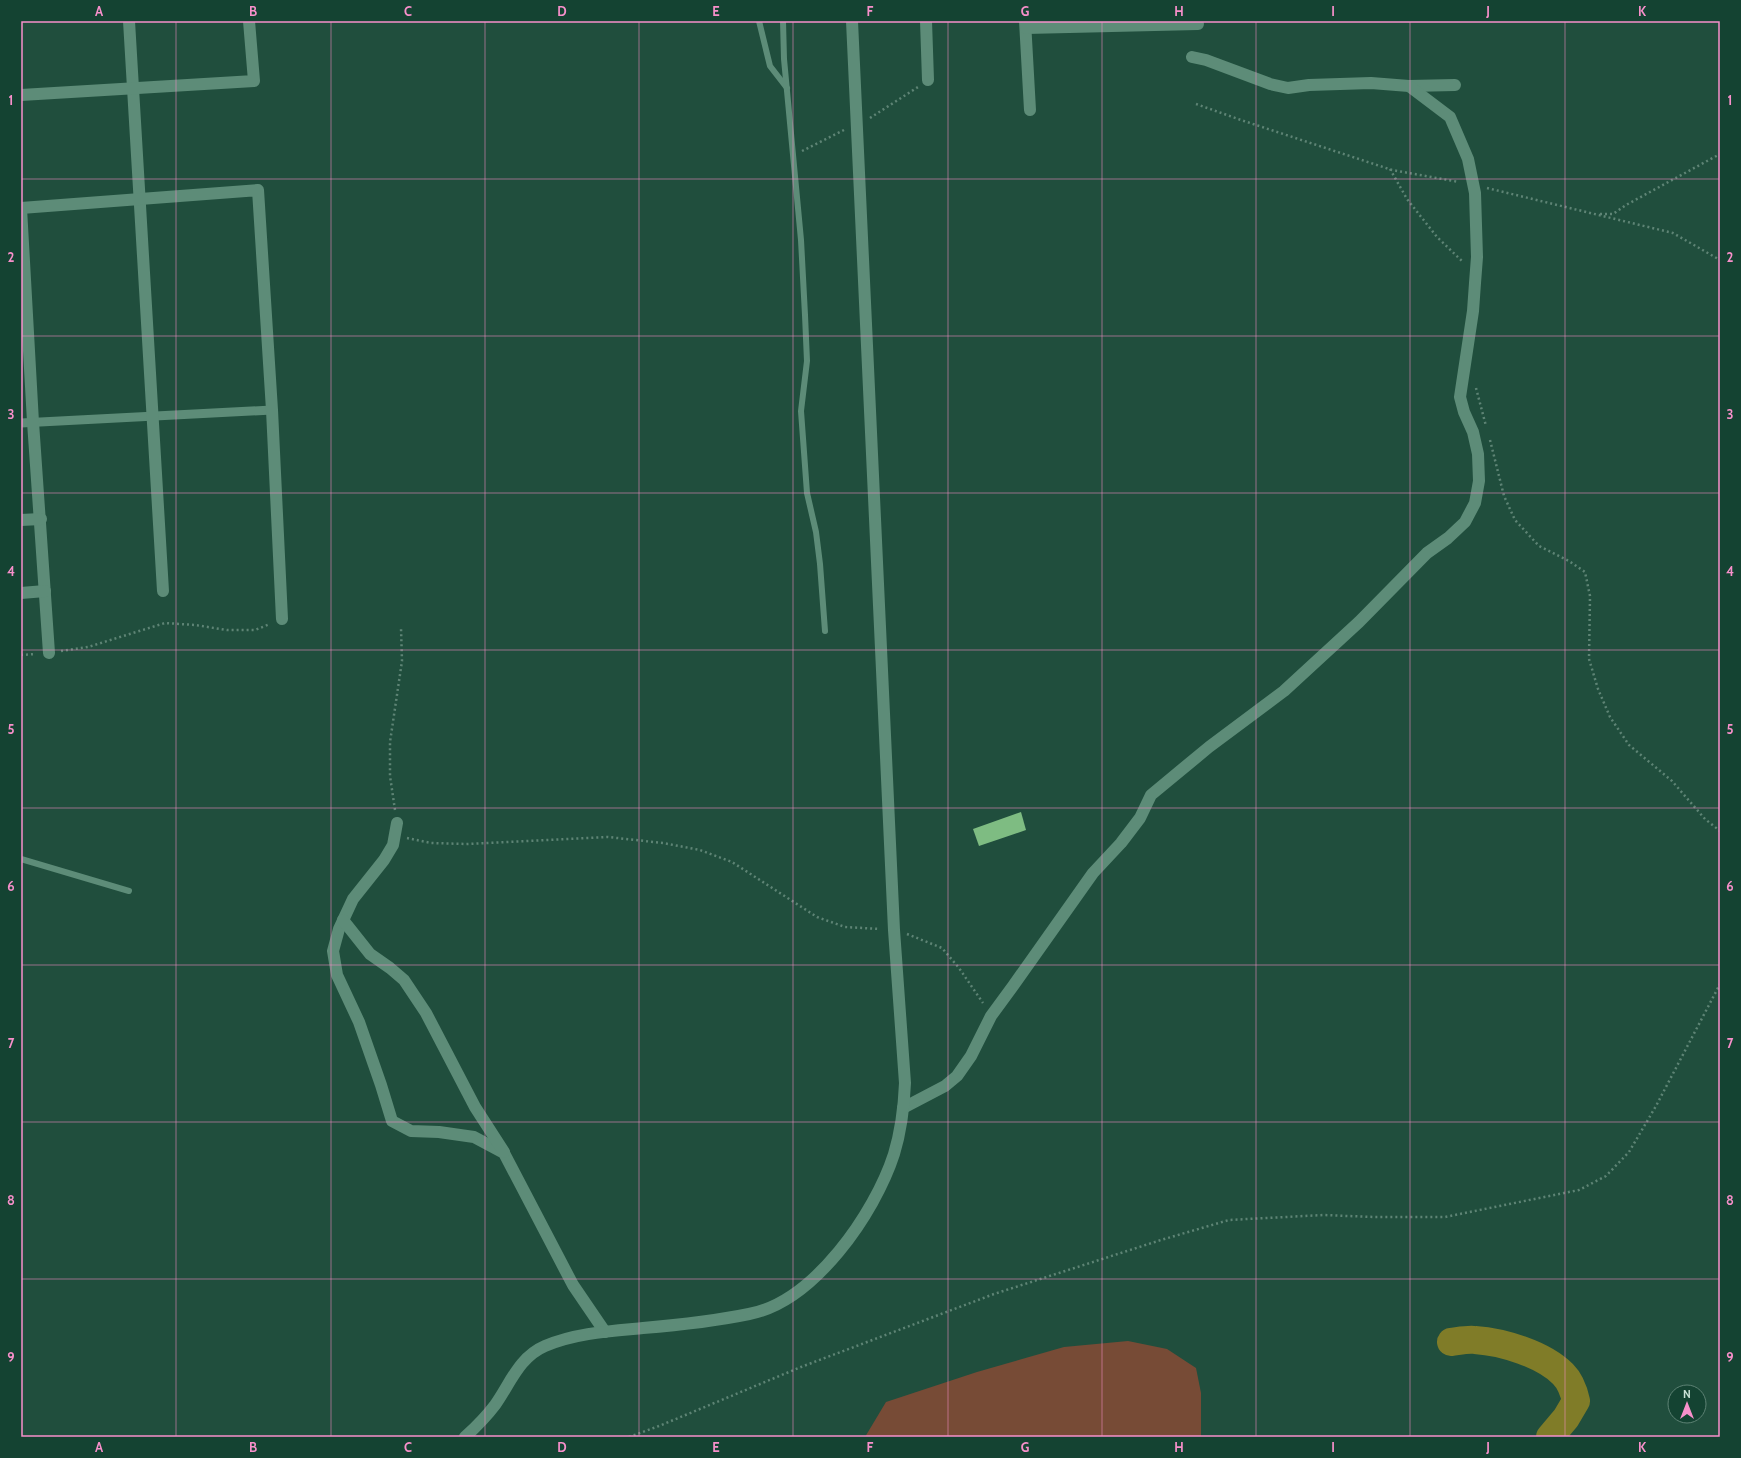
<svg xmlns="http://www.w3.org/2000/svg" width="1741" height="1458" viewBox="0 0 1741 1458" font-family="Cabin,sans-serif">
<style>
.green{fill:#774b36}
.lines{fill:none;stroke-linecap:round;stroke-linejoin:round}
.river{stroke:#807c28;stroke-width:28}
.building{fill:#7ebc82}
.path{stroke:#5e8475;stroke-width:2.5;stroke-dasharray:2 3;stroke-linecap:butt}
.service{stroke:#5d8c78;stroke-width:6}
.pedestrian{stroke:#5d8c78;stroke-width:9}
.minor{stroke:#5d8c78;stroke-width:12}
.grid{fill:none;stroke:#f890cb;stroke-width:1;stroke-opacity:0.55}
.neatline{fill:none;stroke:#f890cb;stroke-width:1.5}
.grid-label{font-size:13px;text-anchor:middle;font-weight:bold;fill:#f890cb}
</style>
<rect width="100%" height="100%" fill="#204e3d"/>
<path class="green" d="M 1128,1341 L 1167,1349 L 1196,1368 L 1201,1393 L 1201,1437 L 865,1437 L 886,1402 L 977,1372 L 1064,1347 Z"/>
<g class="lines">
<path class="river" d="M 1451,1342 C 1459,1341 1468,1339 1475,1340 C 1503,1342 1543,1354 1563,1374 C 1570,1381 1574,1392 1576,1401 L 1566,1418 L 1550,1437"/>
</g>
<path class="building" d="M 1021,812 L 1026,830 L 979,846 L 973,829 Z"/>
<g class="lines">
<g class="path">
<path d="M 1196,104 L 1241,120 L 1392,170 L 1459,182"/>
<path d="M 870,118 L 918,87"/>
<path d="M 802,151 L 844,130"/>
<path d="M 1390,169 L 1407,199 L 1437,237 L 1463,262"/>
<path d="M 1487,188 L 1673,233 L 1720,260"/>
<path d="M 1600,214 L 1613,214 L 1626,205 L 1720,154"/>
<path d="M 1476,388 L 1486,426"/>
<path d="M 1490,440 L 1504,496 L 1515,520 L 1539,546 L 1569,561 L 1585,572 L 1590,596 L 1589,659 L 1598,689 L 1610,717 L 1629,745 L 1672,781 L 1705,819 L 1720,831"/>
<path d="M 61,651 L 88,647 L 165,623 L 195,625 L 227,630 L 255,630 L 270,624"/>
<path d="M 21,655 L 36,654"/>
<path d="M 395,810 L 390,776 L 390,742 L 402,661 L 401,628"/>
<path d="M 407,838 L 431,843 L 466,844 L 608,837 L 663,843 L 700,850 L 732,862 L 817,917 L 845,927 L 880,929"/>
<path d="M 907,934 L 942,948 L 959,968 L 983,1003"/>
<path d="M 629,1437 L 659,1426 L 801,1367 L 994,1294 L 1161,1240 L 1229,1220 L 1323,1215 L 1374,1217 L 1445,1217 L 1579,1190 L 1606,1176 L 1629,1152 L 1656,1106 L 1720,984"/>
</g>
<g class="service">
<path d="M 759,21 L 770,66 L 787,88"/>
<path d="M 783,21 L 784,59 L 801,240 L 805,315 L 807,361 L 801,411 L 807,493 L 816,532 L 820,564 L 825,631"/>
<path d="M 21,859 L 129,891"/>
</g>
<path class="pedestrian" d="M 21,423 L 272,410"/>
<g class="minor">
<path d="M 129,21 L 163,591"/>
<path d="M 926,21 L 928,80"/>
<path d="M 1025,21 L 1030,110"/>
<path d="M 1026,28 L 1198,24"/>
<path d="M 1409,86 L 1455,85"/>
<path d="M 21,95 L 254,81 L 249,21"/>
<path d="M 21,208 L 258,190 L 272,410 L 282,619"/>
<path d="M 21,208 L 33,422 L 49,653"/>
<path d="M 21,520 L 41,519"/>
<path d="M 21,593 L 45,591"/>
<path d="M 397,823 L 393,845 L 384,860 L 353,899 L 339,929 L 333,951 L 337,975 L 359,1022 L 381,1085 L 392,1121 L 411,1131 L 439,1132 L 474,1137 L 504,1153 L 573,1285 L 605,1332"/>
<path d="M 343,920 L 370,954 L 390,968 L 404,980 L 426,1013 L 475,1107 L 504,1152"/>
<path d="M 903,1108 L 945,1086 L 957,1076 L 971,1056 L 991,1016 L 1013,986 L 1093,873 L 1121,843 L 1140,818 L 1151,795 L 1209,747 L 1284,691 L 1359,622 L 1427,553 L 1448,538 L 1465,522 L 1475,503 L 1479,481 L 1478,454 L 1473,432 L 1464,412 L 1460,397 L 1473,311 L 1475,283 L 1477,257 L 1475,193 L 1468,159 L 1450,117 L 1409,86 L 1371,83 L 1309,85 L 1288,88 L 1270,84 L 1206,60 L 1192,57"/>
<path d="M 465,1437 C 476,1427 486,1417 495,1405 C 510,1384 519,1357 545,1346 C 575,1333 611,1331 643,1328 C 679,1325 715,1321 749,1314 C 814,1302 875,1213 894,1154 C 901,1131 904,1107 905,1083 L 894,930 L 852,21"/>
</g>
</g>
<path class="grid" d="M 176,21 L 176,1437M 331,21 L 331,1437M 485,21 L 485,1437M 639,21 L 639,1437M 793,21 L 793,1437M 948,21 L 948,1437M 1102,21 L 1102,1437M 1256,21 L 1256,1437M 1410,21 L 1410,1437M 1565,21 L 1565,1437M 21,179 L 1720,179M 21,336 L 1720,336M 21,493 L 1720,493M 21,650 L 1720,650M 21,808 L 1720,808M 21,965 L 1720,965M 21,1122 L 1720,1122M 21,1279 L 1720,1279"/>
<rect width="1741" height="1458" fill="none" stroke="#144332" stroke-width="44"/>
<g transform="translate(1687 1404)"><circle r="19" fill="#144332" stroke="#5d8274"/>
<path d="M0-3L7 15L0 10L-7 15Z" fill="#f890cb"/>
<text y="-6" font-size="11" font-weight="bold" text-anchor="middle" fill="#cae1d6">N</text>
</g>
<rect x="22" y="22" width="1697" height="1414" class="neatline"/>
<g class="grid-label">
<text x="99" y="16">A</text>
<text x="253" y="16">B</text>
<text x="408" y="16">C</text>
<text x="562" y="16">D</text>
<text x="716" y="16">E</text>
<text x="870" y="16">F</text>
<text x="1025" y="16">G</text>
<text x="1179" y="16">H</text>
<text x="1333" y="16">I</text>
<text x="1488" y="16">J</text>
<text x="1642" y="16">K</text>
<text x="11" y="105">1</text>
<text x="1730" y="105">1</text>
<text x="11" y="262">2</text>
<text x="1730" y="262">2</text>
<text x="11" y="419">3</text>
<text x="1730" y="419">3</text>
<text x="11" y="576">4</text>
<text x="1730" y="576">4</text>
<text x="11" y="734">5</text>
<text x="1730" y="734">5</text>
<text x="11" y="891">6</text>
<text x="1730" y="891">6</text>
<text x="11" y="1048">7</text>
<text x="1730" y="1048">7</text>
<text x="11" y="1205">8</text>
<text x="1730" y="1205">8</text>
<text x="11" y="1362">9</text>
<text x="1730" y="1362">9</text>
<text x="99" y="1452">A</text>
<text x="253" y="1452">B</text>
<text x="408" y="1452">C</text>
<text x="562" y="1452">D</text>
<text x="716" y="1452">E</text>
<text x="870" y="1452">F</text>
<text x="1025" y="1452">G</text>
<text x="1179" y="1452">H</text>
<text x="1333" y="1452">I</text>
<text x="1488" y="1452">J</text>
<text x="1642" y="1452">K</text>
</g>
</svg>
